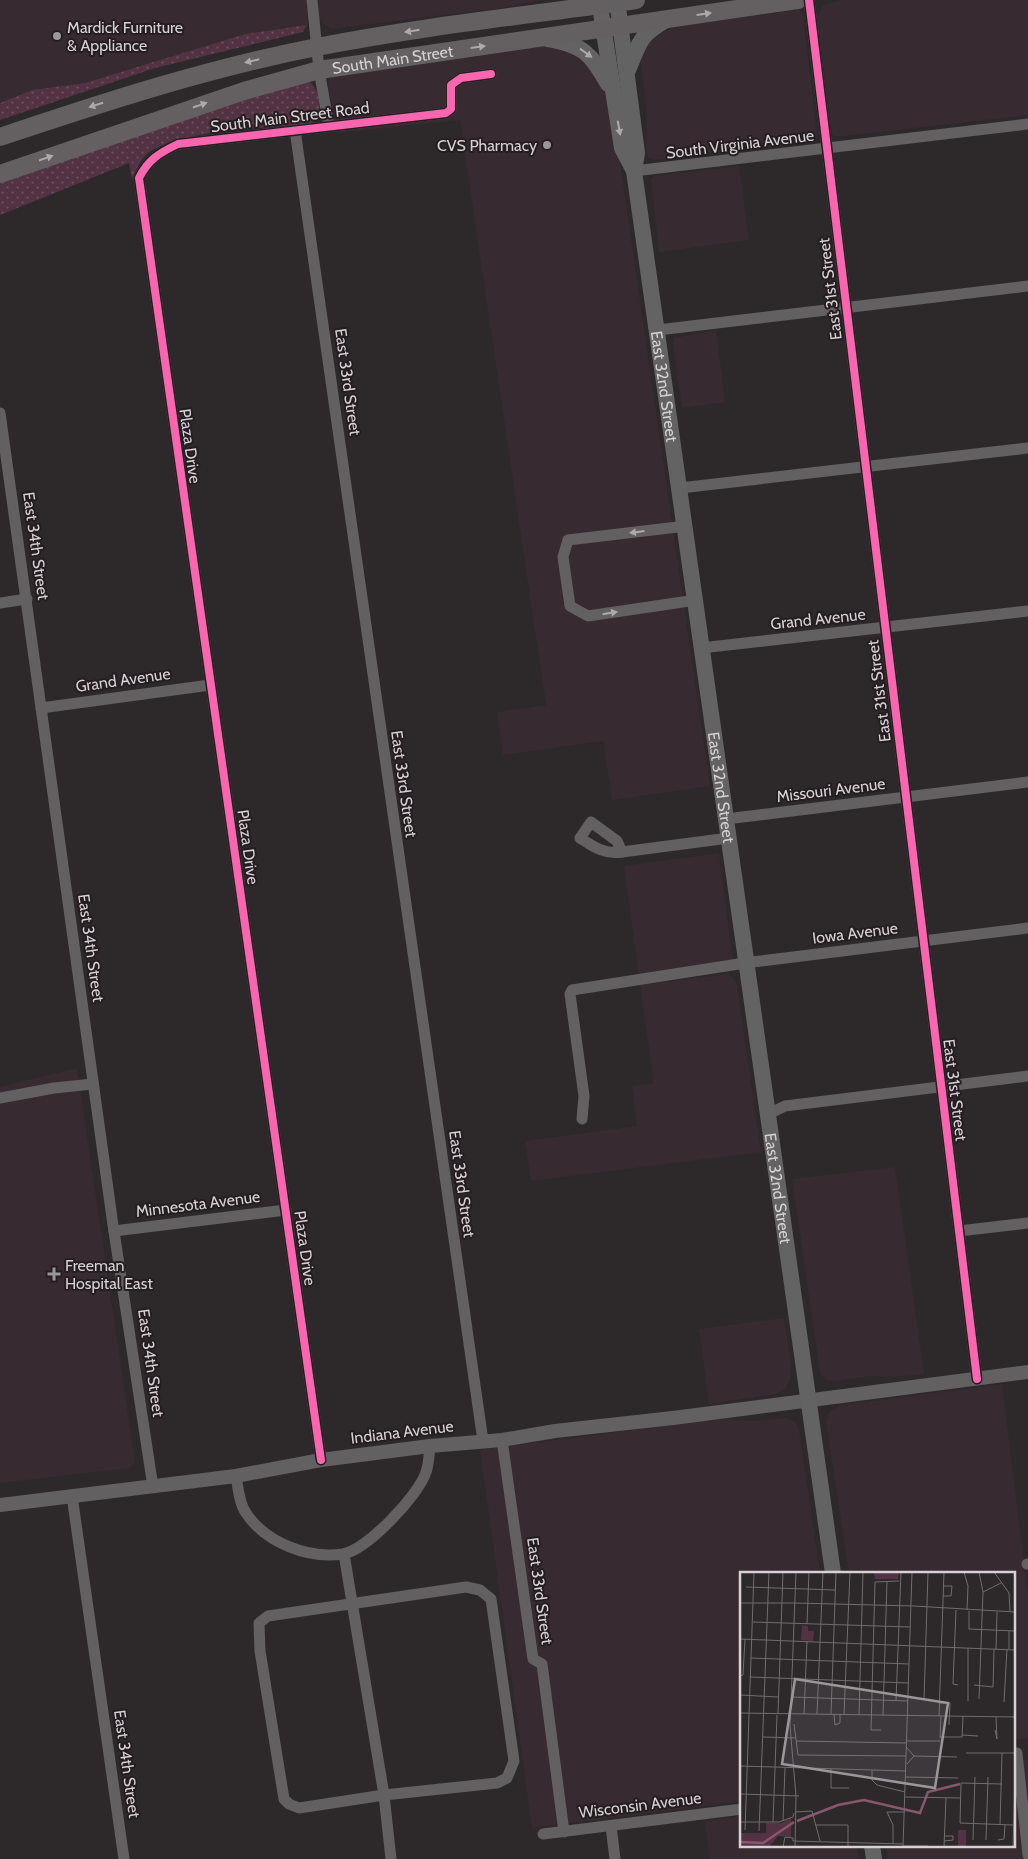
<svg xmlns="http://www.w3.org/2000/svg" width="1028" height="1859" viewBox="0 0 1028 1859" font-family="Cabin,sans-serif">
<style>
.built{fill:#372a30}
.grass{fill:url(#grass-dots)}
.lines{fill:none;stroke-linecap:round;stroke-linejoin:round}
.minor{stroke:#636061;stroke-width:11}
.tertiary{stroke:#636061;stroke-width:14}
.secondary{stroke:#646363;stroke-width:16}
.primary{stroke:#646062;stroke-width:18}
.cycleway-casing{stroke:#251d21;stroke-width:11}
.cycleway{stroke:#f766af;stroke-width:8}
.oneway{fill:#aea9ab}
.oneway2{fill:#aeaaac}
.poi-dot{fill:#9b9698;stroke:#251d21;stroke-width:2}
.labels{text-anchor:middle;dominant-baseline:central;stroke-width:4;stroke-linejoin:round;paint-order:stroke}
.poi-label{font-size:16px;fill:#d6d1d3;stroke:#251d21;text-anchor:start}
.street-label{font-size:16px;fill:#d6d1d3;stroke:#251d21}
.inset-river{fill:none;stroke:#89566e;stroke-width:2.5}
.inset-road{fill:none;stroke:#716c6e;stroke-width:1}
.view{fill:#9b9698;fill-opacity:0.15;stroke:#9b9698;stroke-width:2.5}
.inset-edge{fill:none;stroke:#d6d1d3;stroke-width:2.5}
</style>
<defs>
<pattern id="grass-dots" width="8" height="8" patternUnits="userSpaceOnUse" patternTransform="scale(1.25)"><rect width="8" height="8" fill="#533343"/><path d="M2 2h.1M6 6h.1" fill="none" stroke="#6b505d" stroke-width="1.8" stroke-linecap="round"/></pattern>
</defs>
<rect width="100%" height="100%" fill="#2d292b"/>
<g class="built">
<path d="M 0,0 L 306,0 L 308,19 L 307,25 L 245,34 L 85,83 L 32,90 L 0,103 Z"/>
<path d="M 317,0 L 540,0 L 508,7 L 331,29 L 322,23 L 319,17 Z"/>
<path d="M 842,0 L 1028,0 L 1028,115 L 835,137 L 832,134 L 817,18 L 823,5 Z"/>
<path d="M 799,10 L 803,14 L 817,135 L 815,140 L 655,160 L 648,158 L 646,142 L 647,117 L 641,62 L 641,55 L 648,40 L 667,30 L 691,24 Z"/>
<path d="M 544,43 L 575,50 L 604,88 L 614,120 L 710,786 L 612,800 L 603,741 L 503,755 L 497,712 L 546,705 L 460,120 L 337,133 L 328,83 L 331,73 Z"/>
<path d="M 739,166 L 749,240 L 659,252 L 651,179 L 655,176 Z"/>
<path d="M 716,330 L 725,402 L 682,408 L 673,343 L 674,338 Z"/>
<path d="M 719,853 L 733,959 L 639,976 L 624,866 Z"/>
<path d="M 728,974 L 733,978 L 737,985 L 761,1152 L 531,1181 L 525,1141 L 637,1126 L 632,1086 L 654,1083 L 640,985 Z"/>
<path d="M 77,1068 L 135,1462 L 129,1468 L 0,1483 L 0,1087 Z"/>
<path d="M 895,1167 L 924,1374 L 895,1377 L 871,1376 L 835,1381 L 827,1380 L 820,1373 L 792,1179 Z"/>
<path d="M 784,1318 L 791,1365 L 790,1380 L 785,1389 L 776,1394 L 709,1404 L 699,1329 Z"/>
<path d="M 1002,1384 L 1028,1595 L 1028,1738 L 1014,1740 L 1014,1573 L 849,1573 L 826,1421 L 830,1411 L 842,1405 Z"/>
<path d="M 787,1418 L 795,1422 L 799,1429 L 820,1573 L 742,1573 L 742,1801 L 532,1828 L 480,1450 L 718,1419 L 754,1421 Z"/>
<path d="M 1028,1760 L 1028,1859 L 888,1859 L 886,1845 L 1014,1845 L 1014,1761 Z"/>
<path d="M 742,1816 L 742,1845 L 857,1845 L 859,1859 L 710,1859 L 705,1821 Z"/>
</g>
<g class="grass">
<path d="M 307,25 L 303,32 L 155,68 L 0,120 L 0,103 L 32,90 L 85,83 L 245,34 Z"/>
<path d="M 307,80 C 321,88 325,116 309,124 C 269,128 177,130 148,153 C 140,160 136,170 132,179 L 129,163 L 0,215 L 0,178 Z"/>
</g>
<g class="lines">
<g class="minor">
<path d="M 312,0 L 319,70 L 329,126"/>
<path d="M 809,0 L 977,1379"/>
<path d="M 295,130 L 483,1441"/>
<path d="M 634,171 L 1028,124"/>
<path d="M 658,330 L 1028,286"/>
<path d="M 0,413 L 113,1225 L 153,1487"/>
<path d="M 680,488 L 1028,448"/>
<path d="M 686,526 L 568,540 L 563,557 L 570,606 L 588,616 L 696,600"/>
<path d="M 0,603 L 27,599"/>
<path d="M 701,648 L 1028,611"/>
<path d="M 41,708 L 210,685"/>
<path d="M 726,819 L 1028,782"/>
<path d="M 591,822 L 617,841 L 622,852 C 605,855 594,847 580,838 Z"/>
<path d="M 622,852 L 729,838"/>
<path d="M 0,1098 L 54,1088 L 93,1084"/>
<path d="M 768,1114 L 785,1106 L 1028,1076"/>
<path d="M 582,1119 L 584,1096 L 570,994 L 572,990 L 745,963 L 1028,928"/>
<path d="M 114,1231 L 286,1210"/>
<path d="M 959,1231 L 1028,1223"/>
<path d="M 502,1440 L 533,1659 L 542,1664 L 564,1832"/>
<path d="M 321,1460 L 139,178 C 148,160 159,153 178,144 L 446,113 L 451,109 L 451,85 L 461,78 L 491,74"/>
<path d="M 236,1476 C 238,1487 239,1503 246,1513 C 266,1543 308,1559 343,1554 C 367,1550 419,1495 426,1472 C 429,1464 429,1454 430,1446"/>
<path d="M 72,1496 L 124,1859"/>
<path d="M 344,1554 L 384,1795 L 391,1859"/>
<path d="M 1027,1564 L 1028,1564"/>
<path d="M 466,1587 L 480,1590 L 491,1599 L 514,1761 L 507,1778 L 497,1783 L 384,1795 L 299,1808 L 289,1804 L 284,1799 L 260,1651 L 259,1623 L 268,1616 Z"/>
<path d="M 1017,1753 L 1028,1855"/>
<path d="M 611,1826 L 615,1859"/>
<path d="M 543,1834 L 742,1809"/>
</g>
<path class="tertiary" d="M 0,1505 L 236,1476 L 321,1460 L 430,1446 L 502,1440 L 555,1431 L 673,1418 L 1028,1372"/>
<g class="secondary">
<path d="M 599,0 L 622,148 L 634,171"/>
<path id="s1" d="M 617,0 L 637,153 L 634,171 L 833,1573"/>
<path d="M 548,39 C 584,45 591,54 608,84"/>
<path d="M 628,70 C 640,43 638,36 666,20"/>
<path d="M 872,1845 L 874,1859"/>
</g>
<g class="primary">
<path d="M 0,137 C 104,102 209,68 317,47 C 423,26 530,15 636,0"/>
<path id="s2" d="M 0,174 L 244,91 L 319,70 L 798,0"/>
</g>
<defs>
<g id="cycleway">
<path d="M 809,0 L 977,1379"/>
<path d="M 321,1460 L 139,178 C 148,160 159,153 178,144 L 446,113 L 451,109 L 451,85 L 461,78 L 491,74"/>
</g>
</defs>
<use href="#cycleway" class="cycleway-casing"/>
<use href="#cycleway" class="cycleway"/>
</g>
<defs><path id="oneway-solid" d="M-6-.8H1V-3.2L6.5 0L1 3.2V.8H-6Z" transform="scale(1.25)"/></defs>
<g class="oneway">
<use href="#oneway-solid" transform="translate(704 14) rotate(-8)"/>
<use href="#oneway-solid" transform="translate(412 31) rotate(171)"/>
<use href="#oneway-solid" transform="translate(478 47) rotate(-8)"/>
<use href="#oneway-solid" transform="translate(252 61) rotate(167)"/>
<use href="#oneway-solid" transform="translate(96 105) rotate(162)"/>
<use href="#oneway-solid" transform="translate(200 105) rotate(-19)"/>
<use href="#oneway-solid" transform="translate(46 158) rotate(-19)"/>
<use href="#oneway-solid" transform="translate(637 532) rotate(173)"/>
<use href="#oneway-solid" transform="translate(610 613) rotate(-9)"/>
</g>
<g class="oneway2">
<use href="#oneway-solid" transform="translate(586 53) rotate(36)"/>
<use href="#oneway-solid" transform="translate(619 128) rotate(80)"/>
</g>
<g class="poi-dot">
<circle cx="57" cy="36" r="5"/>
<circle cx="547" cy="145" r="5"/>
<path d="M51.5 1266.5h5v5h5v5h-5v5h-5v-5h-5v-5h5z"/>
</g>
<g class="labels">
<g class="poi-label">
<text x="67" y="27">Mardick Furniture<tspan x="67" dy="18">&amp; Appliance</tspan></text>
<text x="537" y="145" text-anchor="end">CVS Pharmacy</text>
<text x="65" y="1265">Freeman<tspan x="65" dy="18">Hospital East</tspan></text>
</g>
<g class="street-label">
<text stroke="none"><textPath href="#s2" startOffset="410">South Main Street</textPath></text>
<text transform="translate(290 117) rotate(-7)">South Main Street Road</text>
<text transform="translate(740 144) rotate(-7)">South Virginia Avenue</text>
<text transform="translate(830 289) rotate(-97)">East 31st Street</text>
<text transform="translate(348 382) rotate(82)">East 33rd Street</text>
<text stroke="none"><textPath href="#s1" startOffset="390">East 32nd Street</textPath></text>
<text transform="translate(190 446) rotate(82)">Plaza Drive</text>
<text transform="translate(36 546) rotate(82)">East 34th Street</text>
<text transform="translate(818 619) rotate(-6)">Grand Avenue</text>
<text transform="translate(123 680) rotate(-8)">Grand Avenue</text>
<text transform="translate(879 691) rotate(-97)">East 31st Street</text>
<text transform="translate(404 784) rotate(82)">East 33rd Street</text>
<text stroke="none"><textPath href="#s1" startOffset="795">East 32nd Street</textPath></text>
<text transform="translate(831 790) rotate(-7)">Missouri Avenue</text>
<text transform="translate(248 847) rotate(82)">Plaza Drive</text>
<text transform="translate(855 933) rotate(-7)">Iowa Avenue</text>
<text transform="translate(91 948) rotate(82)">East 34th Street</text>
<text transform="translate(955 1090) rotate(83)">East 31st Street</text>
<text transform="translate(462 1184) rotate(82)">East 33rd Street</text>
<text stroke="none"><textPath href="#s1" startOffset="1200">East 32nd Street</textPath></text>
<text transform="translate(198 1204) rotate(-7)">Minnesota Avenue</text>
<text transform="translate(305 1248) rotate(82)">Plaza Drive</text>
<text transform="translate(151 1363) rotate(82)">East 34th Street</text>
<text transform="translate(402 1432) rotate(-7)">Indiana Avenue</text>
<text transform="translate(540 1591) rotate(82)">East 33rd Street</text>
<text transform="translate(127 1764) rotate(82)">East 34th Street</text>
<text transform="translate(640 1805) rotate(-7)">Wisconsin Avenue</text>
</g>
</g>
<g transform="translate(740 1572)">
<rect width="275" height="275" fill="#2d292b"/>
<path d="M 159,0 L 158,7 L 135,7 L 134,1 ZM 62,53 L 68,54 L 68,59 L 74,59 L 73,69 L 61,68 Z" fill="#533343"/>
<path d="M 51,246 L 51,265 L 38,264 L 29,275 L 0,275 L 0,261 L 26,261 L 26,251 L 41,251 ZM 218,258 L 226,258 L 226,275 L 218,275 Z" fill="#533343"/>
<path class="inset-river" d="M 57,249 L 98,233 L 124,228 L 180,241 L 188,220 L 220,212M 0,270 L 23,271 L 54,250"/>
<path class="inset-road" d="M 172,0 L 213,0M 224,0 L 228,14 L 227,38M 239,0 L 243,20 L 239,127M 254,0 L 269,21 L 270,40M 6,15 L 96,18M 243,20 L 261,11M 203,24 L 211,24 L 212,14 L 203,14M 0,31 L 55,31M 55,31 L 174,34 L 275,40M 216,38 L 213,112 L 218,113M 229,39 L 229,57 L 275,59M 13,50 L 170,55M 67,52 L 69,0M 0,67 L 275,78M 256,77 L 257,40M 269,77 L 269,59M 11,86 L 169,92M 0,104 L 3,103 L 5,67M 10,105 L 169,111M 234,113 L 253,115 L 254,77M 0,123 L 38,125M 52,125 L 168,129M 184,128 L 188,0M 156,129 L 161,0M 228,129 L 228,76M 264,130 L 267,77M 199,131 L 210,131 L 209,153M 0,141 L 275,145M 38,141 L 43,0M 64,142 L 67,69M 77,142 L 83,0M 91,142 L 96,0M 94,142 L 95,153 L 100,151 L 100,142M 104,142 L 110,0M 119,143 L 123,0M 143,143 L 147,9M 199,144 L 204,0M 54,152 L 58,183 L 166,184M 141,158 L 131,158 L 135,10 L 159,9M 255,158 L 257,167 L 256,145M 222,163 L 238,164M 23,165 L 56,166M 200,165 L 222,165 L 223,144M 200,166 L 201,144M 56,169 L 167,171M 167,169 L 200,169M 166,175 L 174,184 L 167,192M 226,181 L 275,181M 174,184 L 217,185M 0,194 L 166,199M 91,197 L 91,216 L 109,216M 132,198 L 132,208 L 137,213 L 165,220M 166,205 L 218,206M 262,212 L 221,211 L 220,251 L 273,253M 0,222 L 59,224M 165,225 L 220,226M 55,240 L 72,239 L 80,269M 43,249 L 45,196M 0,250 L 39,250 L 53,245 L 54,241M 33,250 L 37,143M 75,253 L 108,253 L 108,275M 260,253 L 262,181M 5,258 L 14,0M 19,259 L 29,0M 233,268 L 235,205M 246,268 L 248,205M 258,268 L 264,267 L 265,253M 204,269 L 213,268 L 213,264 L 204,264M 153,272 L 153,253 L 147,240 L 165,240M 163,274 L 188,274M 43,275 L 45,265 L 53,266 L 53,269 L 163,272M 55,275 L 56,224 L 50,154 L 56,0M 163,275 L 172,0M 204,275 L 206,226M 273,275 L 275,207"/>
<path class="view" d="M 55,107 L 208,131 L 195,216 L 42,192 Z"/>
<rect width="275" height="275" class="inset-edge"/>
</g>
</svg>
